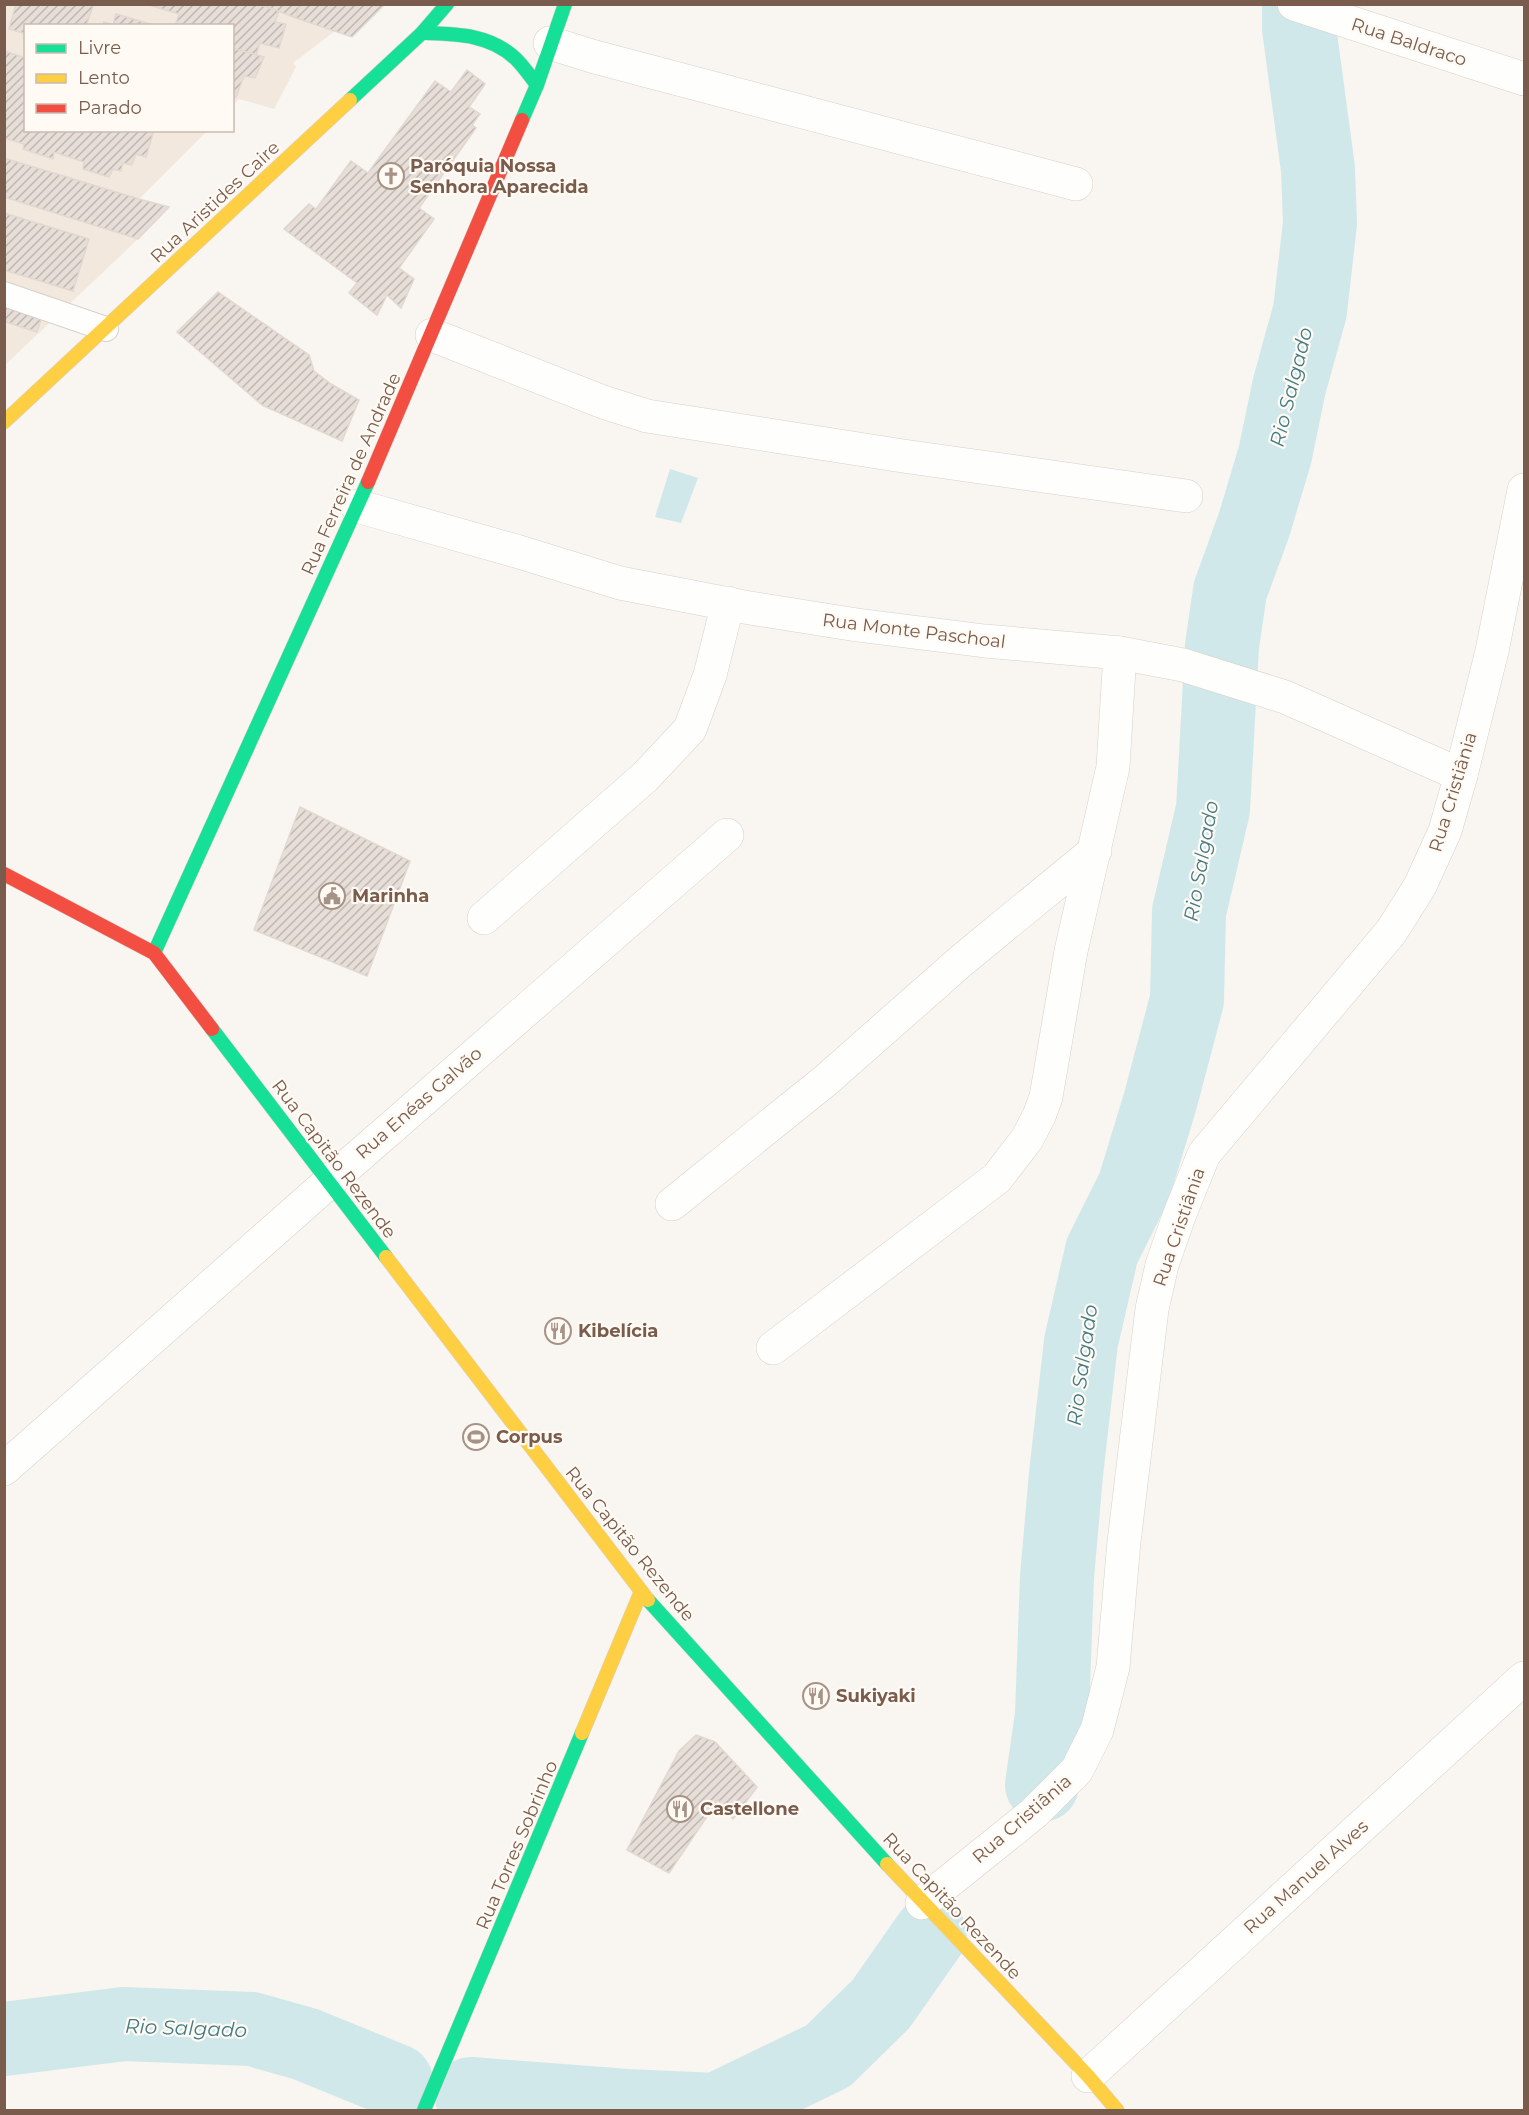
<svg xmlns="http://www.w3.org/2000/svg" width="1529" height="2115" viewBox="0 0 1529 2115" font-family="Montserrat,sans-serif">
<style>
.residential{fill:#f2e8de}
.water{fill:#d0e8ea}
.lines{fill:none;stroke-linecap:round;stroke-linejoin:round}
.river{stroke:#d0e8ea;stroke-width:74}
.building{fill:url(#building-hatch);stroke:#e2d8d2;stroke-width:1.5}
.lane-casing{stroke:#d7d1cb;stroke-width:26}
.street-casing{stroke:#d7d1cb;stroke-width:34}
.fast-casing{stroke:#d9d2cb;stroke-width:15}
.slow-casing{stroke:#d9d2cb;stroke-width:15}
.jam-casing{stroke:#d9d2cb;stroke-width:15}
.lane{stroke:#fefefd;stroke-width:24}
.street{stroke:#fefefd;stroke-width:33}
.fast{stroke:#16e098;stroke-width:14}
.slow{stroke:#ffcf43;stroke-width:14}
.jam{stroke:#f24e42;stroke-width:14}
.labels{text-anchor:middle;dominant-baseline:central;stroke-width:4.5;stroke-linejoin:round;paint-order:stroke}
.street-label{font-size:18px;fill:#7a5c4d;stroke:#fffaf3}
.poi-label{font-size:18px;font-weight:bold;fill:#7a5c4d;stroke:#fffaf3;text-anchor:start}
.water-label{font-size:20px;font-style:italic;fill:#437c86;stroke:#fffaf3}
</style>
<defs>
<pattern id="building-hatch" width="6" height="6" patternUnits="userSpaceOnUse" patternTransform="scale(1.5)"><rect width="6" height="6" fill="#e6ded7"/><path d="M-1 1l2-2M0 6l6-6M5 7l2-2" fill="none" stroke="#bfb7b1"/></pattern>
</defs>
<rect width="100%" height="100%" fill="#f9f5f0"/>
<g class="residential">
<path d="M 4,5 L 260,5 L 335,31 L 293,63 L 296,67 L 274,109 L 239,99 L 233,105 L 232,26 L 26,26 L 26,130 L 207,131 L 139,199 L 5,158 Z"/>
<path d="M 5,197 L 138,239 L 5,365 Z"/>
</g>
<path class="water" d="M 670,469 L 698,478 L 681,523 L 655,517 Z"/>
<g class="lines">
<g class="river">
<path d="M 1042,1785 L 1052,1715 L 1057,1577 L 1066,1474 L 1081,1342 L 1102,1251 L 1134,1187 L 1160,1102 L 1187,1000 L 1189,912 L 1213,809 L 1222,646 L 1230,591 L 1254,525 L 1275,455 L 1289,387 L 1310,311 L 1320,223 L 1318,169 L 1299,28 L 1299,4"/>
<path d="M 4,2039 L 124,2024 L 252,2029 L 305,2044 L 396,2081"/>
<path d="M 471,2094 L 626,2106 L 716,2110 L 828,2056 L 881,2004 L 930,1934"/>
</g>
</g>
<g class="building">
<path d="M 16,4 L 87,4 L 93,6 L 86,26 L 26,26 L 26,34 L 9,29 Z"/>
<path d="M 146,4 L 257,4 L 279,11 L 275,22 L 286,24 L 279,48 L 260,43 L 256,55 L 232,48 L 232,26 L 175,26 L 179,14 Z"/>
<path d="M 260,4 L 300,4 L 296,18 Z"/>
<path d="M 300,4 L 385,4 L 352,37 L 296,18 Z"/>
<path d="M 116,14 L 157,26 L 103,26 L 104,22 L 113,25 Z"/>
<path d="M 232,48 L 264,57 L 255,78 L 244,76 L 236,97 L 232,96 Z"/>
<path d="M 4,51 L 26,58 L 26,130 L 154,130 L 146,157 L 136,154 L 132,165 L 123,163 L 121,171 L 113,169 L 109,177 L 83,169 L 84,162 L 54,152 L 53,159 L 23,149 L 24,144 L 4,138 Z"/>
<path d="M 467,70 L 485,84 L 469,107 L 480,114 L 472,125 L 476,128 L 419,208 L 434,219 L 399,268 L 414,279 L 401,308 L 387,295 L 377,315 L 349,293 L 357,283 L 284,229 L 309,204 L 316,209 L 351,161 L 368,173 L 435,81 L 451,92 Z"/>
<path d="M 4,158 L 139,199 L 169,207 L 138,239 L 4,197 Z"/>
<path d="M 4,213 L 89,239 L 73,291 L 4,270 Z"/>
<path d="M 218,292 L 309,355 L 314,371 L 331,384 L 359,400 L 342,441 L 262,405 L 177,332 Z"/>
<path d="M 4,306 L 41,319 L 37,332 L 6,322 L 4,327 Z"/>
<path d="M 300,807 L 410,861 L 367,976 L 254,930 Z"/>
<path d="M 696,1735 L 715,1742 L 757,1787 L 733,1819 L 718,1800 L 669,1873 L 627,1850 L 679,1751 Z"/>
</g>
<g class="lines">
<defs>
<path id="lane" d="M 4,294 L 106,329"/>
<g id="street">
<path d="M 1294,4 L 1524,79"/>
<path d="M 550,43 L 595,57 L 1076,184"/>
<path d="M 432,335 L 603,402 L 647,416 L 903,456 L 1186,496"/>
<path d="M 357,506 L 516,551 L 620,583 L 744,607 L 857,625 L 985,641 L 1120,653 L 1183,665 L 1285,697 L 1461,775"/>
<path d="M 484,918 L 645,777 L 690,729 L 710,675 L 728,603"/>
<path d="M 672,1204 L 825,1081 L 961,961 L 1095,851"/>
<path d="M 773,1348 L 997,1178 L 1027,1139 L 1039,1116 L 1046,1097 L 1071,951 L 1113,767 L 1120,653"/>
<path d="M 4,1469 L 329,1182 L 727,835"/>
<path d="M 922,1903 L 1034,1813 L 1077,1770 L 1097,1730 L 1113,1667 L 1124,1542 L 1152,1309 L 1162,1265 L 1179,1216 L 1204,1154 L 1391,932 L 1420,886 L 1445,831 L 1461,775 L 1492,651 L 1524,490"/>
<path d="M 1088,2076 L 1524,1678"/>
</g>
<g id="fast">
<path d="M 422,33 C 456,34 490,34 516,59 C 524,67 530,76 537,85"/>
<path d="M 350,100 L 422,33 L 447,4"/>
<path d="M 522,120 L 537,85 L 565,4"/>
<path d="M 154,953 L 368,482"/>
<path d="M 212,1029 L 386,1257"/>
<path d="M 648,1600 L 887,1864"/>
<path d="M 424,2110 L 582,1733"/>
</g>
<g id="slow">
<path d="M 4,422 L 350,100"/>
<path d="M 386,1257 L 648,1600"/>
<path d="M 582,1733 L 641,1592"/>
<path d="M 887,1864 L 1088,2076 L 1117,2110"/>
</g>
<g id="jam">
<path d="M 368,482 L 522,120"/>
<path d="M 4,874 L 154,953 L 212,1029"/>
</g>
</defs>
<use href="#lane" class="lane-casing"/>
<use href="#street" class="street-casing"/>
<use href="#fast" class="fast-casing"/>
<use href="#slow" class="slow-casing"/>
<use href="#jam" class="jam-casing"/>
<use href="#lane" class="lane"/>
<use href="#street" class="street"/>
<use href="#fast" class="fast"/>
<use href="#slow" class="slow"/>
<use href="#jam" class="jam"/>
</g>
<defs>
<symbol id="church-ring" viewBox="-11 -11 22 22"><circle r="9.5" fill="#fffaf3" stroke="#a69286" stroke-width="1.5"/><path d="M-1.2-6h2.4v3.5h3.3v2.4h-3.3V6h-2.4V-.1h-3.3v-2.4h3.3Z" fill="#a69286"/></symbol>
<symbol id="civic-ring" viewBox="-11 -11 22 22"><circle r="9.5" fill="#fffaf3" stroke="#a69286" stroke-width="1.5"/><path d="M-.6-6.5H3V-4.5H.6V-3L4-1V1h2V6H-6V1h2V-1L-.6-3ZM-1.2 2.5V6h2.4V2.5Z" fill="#a69286"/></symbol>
<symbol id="restaurant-ring" viewBox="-11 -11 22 22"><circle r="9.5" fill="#fffaf3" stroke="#a69286" stroke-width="1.5"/><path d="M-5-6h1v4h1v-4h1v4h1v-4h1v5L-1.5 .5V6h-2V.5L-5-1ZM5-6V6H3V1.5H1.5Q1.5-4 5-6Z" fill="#a69286"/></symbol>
<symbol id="stadium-ring" viewBox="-11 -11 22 22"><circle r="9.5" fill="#fffaf3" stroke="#a69286" stroke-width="1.5"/><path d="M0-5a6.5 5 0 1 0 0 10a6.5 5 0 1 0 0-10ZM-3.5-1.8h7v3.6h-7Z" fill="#a69286"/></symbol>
</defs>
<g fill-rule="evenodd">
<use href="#church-ring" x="376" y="161" width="30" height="30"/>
<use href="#civic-ring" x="317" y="881" width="30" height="30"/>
<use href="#restaurant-ring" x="543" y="1316" width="30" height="30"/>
<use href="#stadium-ring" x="461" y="1422" width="30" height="30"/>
<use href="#restaurant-ring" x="801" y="1681" width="30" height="30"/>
<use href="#restaurant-ring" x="665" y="1794" width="30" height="30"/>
</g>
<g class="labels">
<g class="street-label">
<text transform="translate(1409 42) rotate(18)">Rua Baldraco</text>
<text transform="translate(215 202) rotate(-43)">Rua Aristides Caire</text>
<text transform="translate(351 474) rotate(-66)">Rua Ferreira de Andrade</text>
<text transform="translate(914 631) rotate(7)">Rua Monte Paschoal</text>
<text transform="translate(1453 792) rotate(-73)">Rua Cristiânia</text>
<text transform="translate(419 1103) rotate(-41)">Rua Enéas Galvão</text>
<text transform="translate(334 1159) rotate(53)">Rua Capitão Rezende</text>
<text transform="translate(1179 1227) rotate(-71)">Rua Cristiânia</text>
<text transform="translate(630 1544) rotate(51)">Rua Capitão Rezende</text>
<text transform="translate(1022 1819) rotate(-41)">Rua Cristiânia</text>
<text transform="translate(517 1845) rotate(-67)">Rua Torres Sobrinho</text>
<text transform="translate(1306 1877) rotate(-42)">Rua Manuel Alves</text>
<text transform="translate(952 1906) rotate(47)">Rua Capitão Rezende</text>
</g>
<g class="poi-label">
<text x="410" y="166">Paróquia Nossa<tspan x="410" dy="21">Senhora Aparecida</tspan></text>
<text x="352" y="896">Marinha</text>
<text x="578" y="1331">Kibelícia</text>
<text x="496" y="1437">Corpus</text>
<text x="836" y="1696">Sukiyaki</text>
<text x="700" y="1809">Castellone</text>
</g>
<g class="water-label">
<text transform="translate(1291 387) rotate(-76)">Rio Salgado</text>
<text transform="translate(1201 861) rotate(-80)">Rio Salgado</text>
<text transform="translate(1082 1365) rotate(-82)">Rio Salgado</text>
<text transform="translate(186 2028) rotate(2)">Rio Salgado</text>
</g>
</g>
<rect width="1529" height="2115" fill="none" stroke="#7a5c4d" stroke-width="12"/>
<rect x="24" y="24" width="210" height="108" fill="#fffaf3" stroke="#cabbb1" stroke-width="1.5"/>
<rect x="36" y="44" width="30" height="9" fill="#16e098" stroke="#cabbb1" stroke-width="1.5"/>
<text x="78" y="54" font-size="18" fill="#7a5c4d">Livre</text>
<rect x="36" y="74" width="30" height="9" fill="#ffcf43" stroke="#cabbb1" stroke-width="1.5"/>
<text x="78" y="84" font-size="18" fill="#7a5c4d">Lento</text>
<rect x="36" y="104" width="30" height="9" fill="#f24e42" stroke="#cabbb1" stroke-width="1.5"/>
<text x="78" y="114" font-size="18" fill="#7a5c4d">Parado</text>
</svg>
